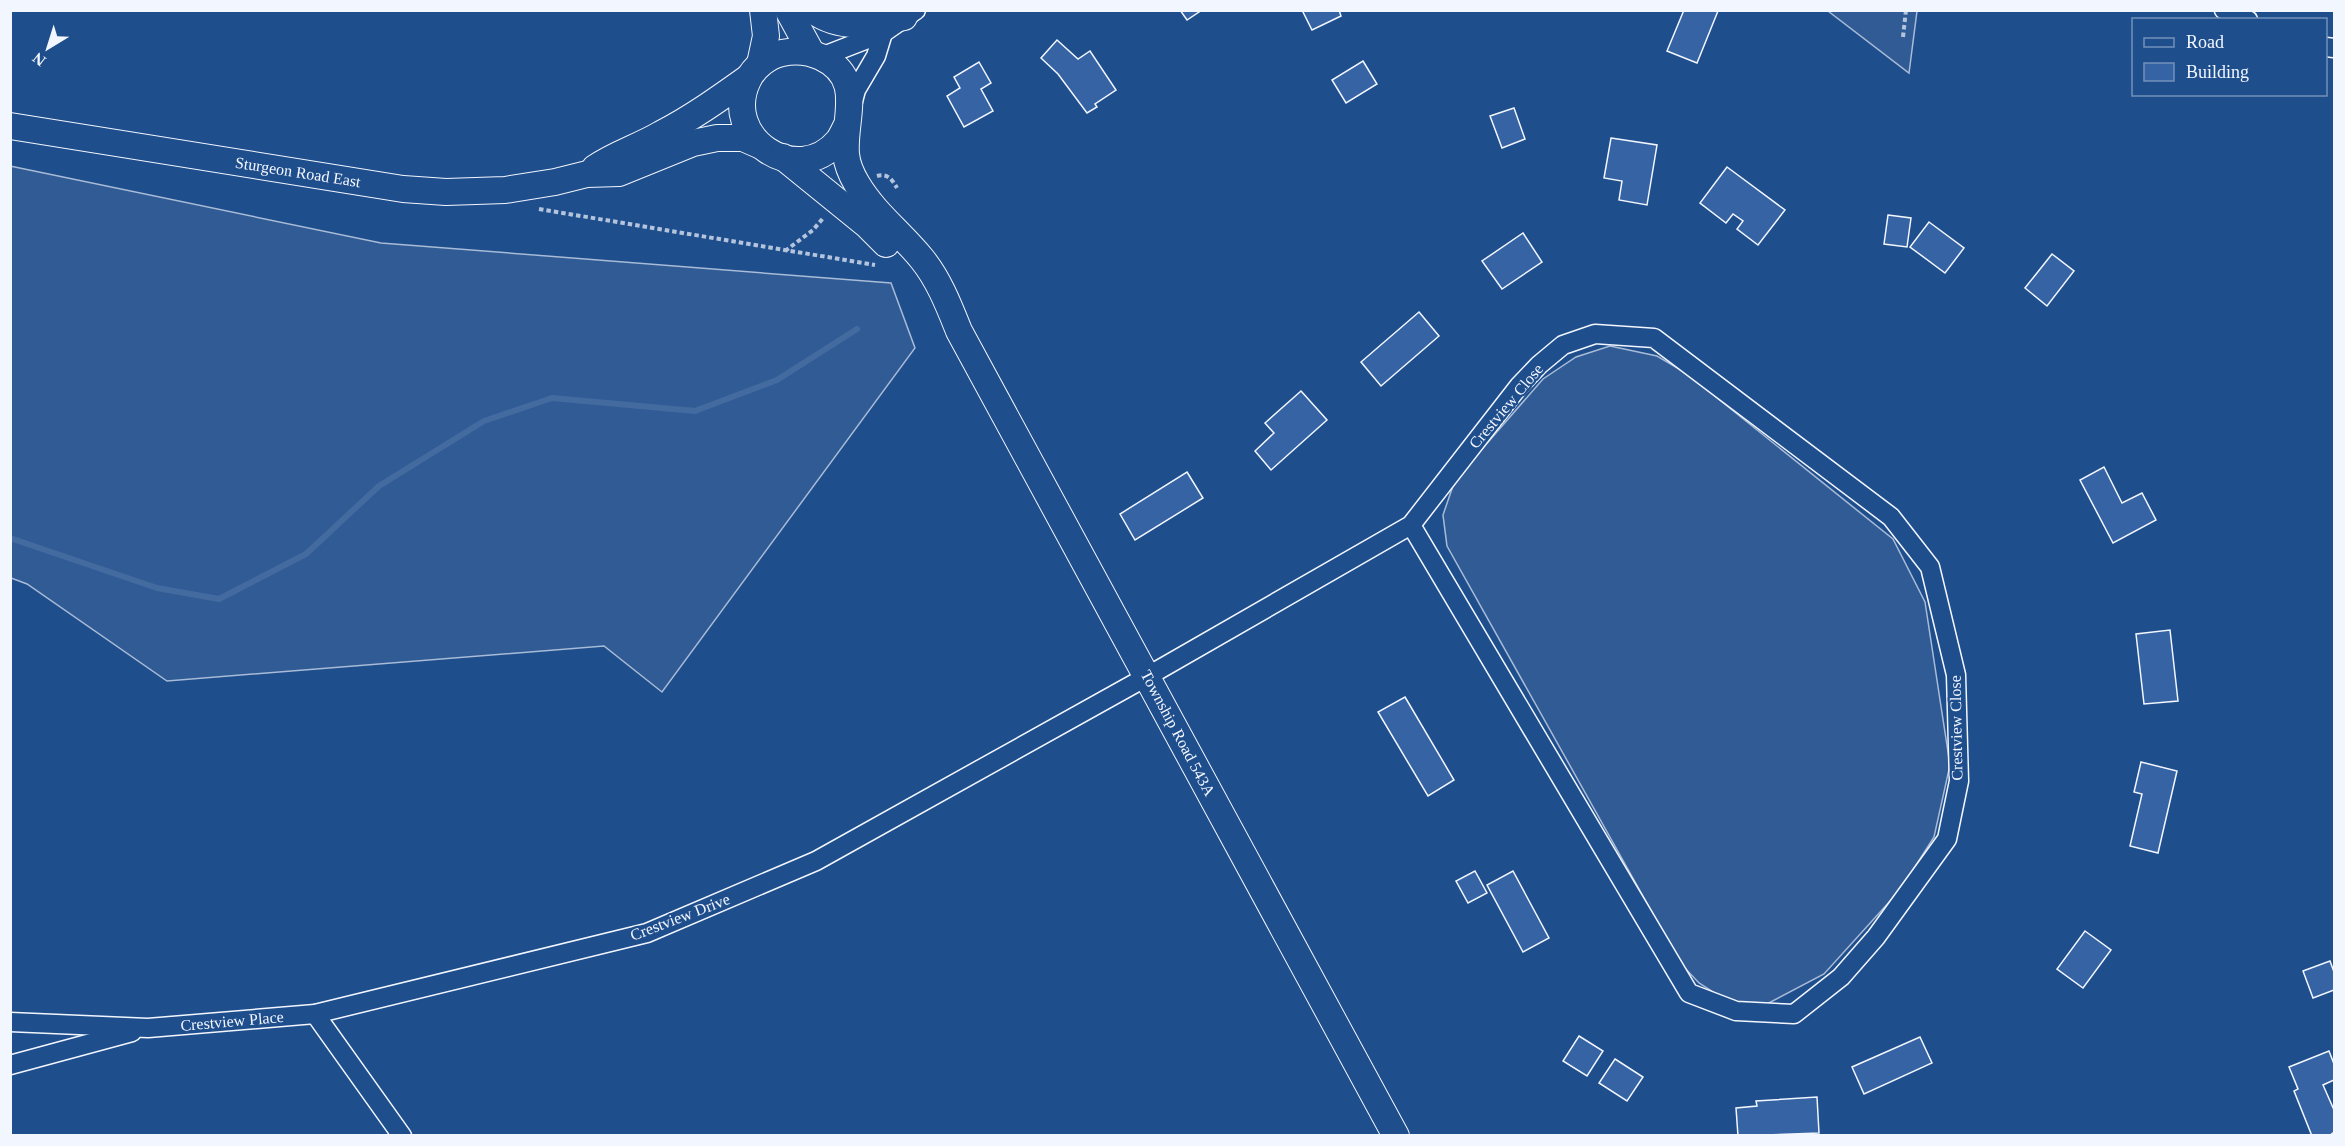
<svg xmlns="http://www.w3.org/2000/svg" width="2345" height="1146" viewBox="0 0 2345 1146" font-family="Georgia,serif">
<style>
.built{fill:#305b95;stroke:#a8bbd7;stroke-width:1.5}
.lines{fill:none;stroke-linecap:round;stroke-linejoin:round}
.stream{stroke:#446ba0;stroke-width:6}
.building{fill:#3563a3;stroke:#f2f6ff;stroke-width:1.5}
.street-casing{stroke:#f2f6ff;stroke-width:21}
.secondary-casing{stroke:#f2f6ff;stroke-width:28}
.path{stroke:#b3c4dc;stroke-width:4;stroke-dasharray:4.5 3;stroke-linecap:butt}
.street{stroke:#1f4e8c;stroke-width:18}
.secondary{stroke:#1f4e8c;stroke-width:26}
.labels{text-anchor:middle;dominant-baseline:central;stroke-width:4.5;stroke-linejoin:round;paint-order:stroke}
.street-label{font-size:16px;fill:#f2f6ff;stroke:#1f4e8c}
</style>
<rect width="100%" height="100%" fill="#1f4e8c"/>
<g class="built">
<path d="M 1828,11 L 1917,11 L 1909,73 Z"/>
<path d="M 10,166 L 381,243 L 891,283 L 915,348 L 662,692 L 604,646 L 167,681 L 27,584 L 11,578 Z"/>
<path d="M 1610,346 L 1657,356 L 1686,373 L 1893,539 L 1925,602 L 1950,765 L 1934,837 L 1901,889 L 1824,974 L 1765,1005 L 1730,1003 L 1699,983 L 1681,964 L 1447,546 L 1443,515 L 1455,480 L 1543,379 L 1576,357 Z"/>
</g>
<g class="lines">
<path class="stream" d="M 10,538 L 157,588 L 219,599 L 306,554 L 379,486 L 484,421 L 552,398 L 695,411 L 777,380 L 857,329"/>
</g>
<g class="building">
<path d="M 1180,10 L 1202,10 L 1187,20 Z"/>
<path d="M 1302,10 L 1339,10 L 1341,16 L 1312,30 Z"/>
<path d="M 1684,10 L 1718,11 L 1697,63 L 1667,51 Z"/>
<path d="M 1057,40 L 1078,59 L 1090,51 L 1116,90 L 1095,104 L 1097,107 L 1087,113 L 1058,74 L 1041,58 Z"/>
<path d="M 1363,61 L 1377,84 L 1346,103 L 1332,80 Z"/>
<path d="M 979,62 L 991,83 L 981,89 L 993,111 L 964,127 L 947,96 L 960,88 L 954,77 Z"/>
<path d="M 1514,108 L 1525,139 L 1502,148 L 1490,116 Z"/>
<path d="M 1611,138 L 1657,145 L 1647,205 L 1619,200 L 1622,181 L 1604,178 Z"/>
<path d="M 1727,167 L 1785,210 L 1758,245 L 1737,229 L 1743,221 L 1733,214 L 1726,223 L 1700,203 Z"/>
<path d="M 1888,215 L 1911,218 L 1907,247 L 1884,244 Z"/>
<path d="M 1929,222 L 1964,248 L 1945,273 L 1910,247 Z"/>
<path d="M 1523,233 L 1542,262 L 1502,289 L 1482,261 Z"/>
<path d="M 2052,254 L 2074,271 L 2047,306 L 2025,288 Z"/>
<path d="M 1419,312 L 1439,336 L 1381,386 L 1361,362 Z"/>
<path d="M 1301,391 L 1327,420 L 1271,470 L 1255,451 L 1274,433 L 1265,423 Z"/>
<path d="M 2104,467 L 2122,503 L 2142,493 L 2156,520 L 2113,543 L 2080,480 Z"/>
<path d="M 1187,472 L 1203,498 L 1135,540 L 1120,514 Z"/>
<path d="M 2170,630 L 2178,701 L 2144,704 L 2136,634 Z"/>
<path d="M 1405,697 L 1454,780 L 1428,796 L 1378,712 Z"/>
<path d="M 2141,762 L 2177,771 L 2158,853 L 2130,846 L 2142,794 L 2134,792 Z"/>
<path d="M 1475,871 L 1487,893 L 1468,903 L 1456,881 Z"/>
<path d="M 1513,871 L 1549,938 L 1523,952 L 1487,885 Z"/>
<path d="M 2085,931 L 2111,950 L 2083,988 L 2057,969 Z"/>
<path d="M 2330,961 L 2334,972 L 2334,990 L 2313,998 L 2303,971 Z"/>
<path d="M 1579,1036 L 1603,1051 L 1587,1076 L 1563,1061 Z"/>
<path d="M 1920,1037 L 1932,1063 L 1864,1094 L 1852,1067 Z"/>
<path d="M 2329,1051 L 2334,1064 L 2334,1080 L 2323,1085 L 2334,1110 L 2334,1132 L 2329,1136 L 2312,1136 L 2294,1091 L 2298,1089 L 2289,1067 Z"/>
<path d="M 1615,1059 L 1643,1077 L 1627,1101 L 1599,1083 Z"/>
<path d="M 1817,1097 L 1819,1133 L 1738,1136 L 1736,1108 L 1757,1106 L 1756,1101 Z"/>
</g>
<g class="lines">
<defs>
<g id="street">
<path d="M 2224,10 L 2248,20"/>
<path d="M 2326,47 L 2334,48"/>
<path d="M 821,57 L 883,33 L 916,10"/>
<path d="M 852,105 L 856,90 L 876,56 L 883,33"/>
<path d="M 315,1014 L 402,1136"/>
<path d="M 10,1022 L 148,1028 L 315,1014 L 647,933 L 816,861 L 1148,676 L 1411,525 L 1519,386 L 1539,365 L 1563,345 L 1595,334 L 1654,338 L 1891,517 L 1930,567 L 1956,675 L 1959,781 L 1947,839 L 1876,937 L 1841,977 L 1794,1014 L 1736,1011 L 1689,993 L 1411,525"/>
<path d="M 10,1065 L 132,1032"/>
</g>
<g id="secondary">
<path d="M 788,10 L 811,52"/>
<path d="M 812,10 C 842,31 871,24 904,17"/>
<path d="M 760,64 L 766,36 L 763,10"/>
<path d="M 847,125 C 844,130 842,136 838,141 C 797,189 720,138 748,80 C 754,67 768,56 782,53 C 796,50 808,51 821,57 C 866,78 843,119 846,154 C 847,165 851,174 857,184 C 874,213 901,233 922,259 C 939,280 949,306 959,331 L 1396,1136"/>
<path d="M 10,126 L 403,189 L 446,192 L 505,190 L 555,182 L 587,174 L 619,173 L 693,143 L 717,138 L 743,138 L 759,145"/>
<path d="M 783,157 L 868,226 L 886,244"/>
<path d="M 595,168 C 615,154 639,147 661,134 C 692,118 720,98 748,78"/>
</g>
</defs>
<use href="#street" class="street-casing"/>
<use href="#secondary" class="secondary-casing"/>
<g class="path">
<path d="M 1903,37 L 1906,10"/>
<path d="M 877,176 C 887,173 892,179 897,188"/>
<path d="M 539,209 L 875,265"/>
<path d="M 785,251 L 813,230 L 824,217"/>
</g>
<use href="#street" class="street"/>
<use href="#secondary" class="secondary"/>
</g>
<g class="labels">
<g class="street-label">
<text transform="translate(298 172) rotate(9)">Sturgeon Road East</text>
<text transform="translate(1506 406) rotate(-50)">Crestview Close</text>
<text transform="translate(1956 728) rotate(-91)">Crestview Close</text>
<text transform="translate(1178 733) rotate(62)">Township Road 543A</text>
<text transform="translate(680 917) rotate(-21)">Crestview Drive</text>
<text transform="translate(232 1021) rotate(-5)">Crestview Place</text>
</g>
</g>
<rect width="2345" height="1146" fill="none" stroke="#f2f6ff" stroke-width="24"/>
<rect x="2132" y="18" width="195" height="78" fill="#1f4e8c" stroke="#7391ba" stroke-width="1.5"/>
<rect x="2144" y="38" width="30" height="9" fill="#1f4e8c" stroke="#7391ba" stroke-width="1.5"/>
<text x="2186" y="48" font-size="18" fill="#f2f6ff">Road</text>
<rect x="2144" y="63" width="30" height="18" fill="#3563a3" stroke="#7391ba" stroke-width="1.5"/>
<text x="2186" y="78" font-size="18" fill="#f2f6ff">Building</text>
<g transform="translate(48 48) rotate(218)" stroke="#1f4e8c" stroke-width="4.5" paint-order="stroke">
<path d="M0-4.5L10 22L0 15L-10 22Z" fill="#f2f6ff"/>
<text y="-9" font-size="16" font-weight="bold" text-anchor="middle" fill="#f2f6ff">N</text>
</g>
</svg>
